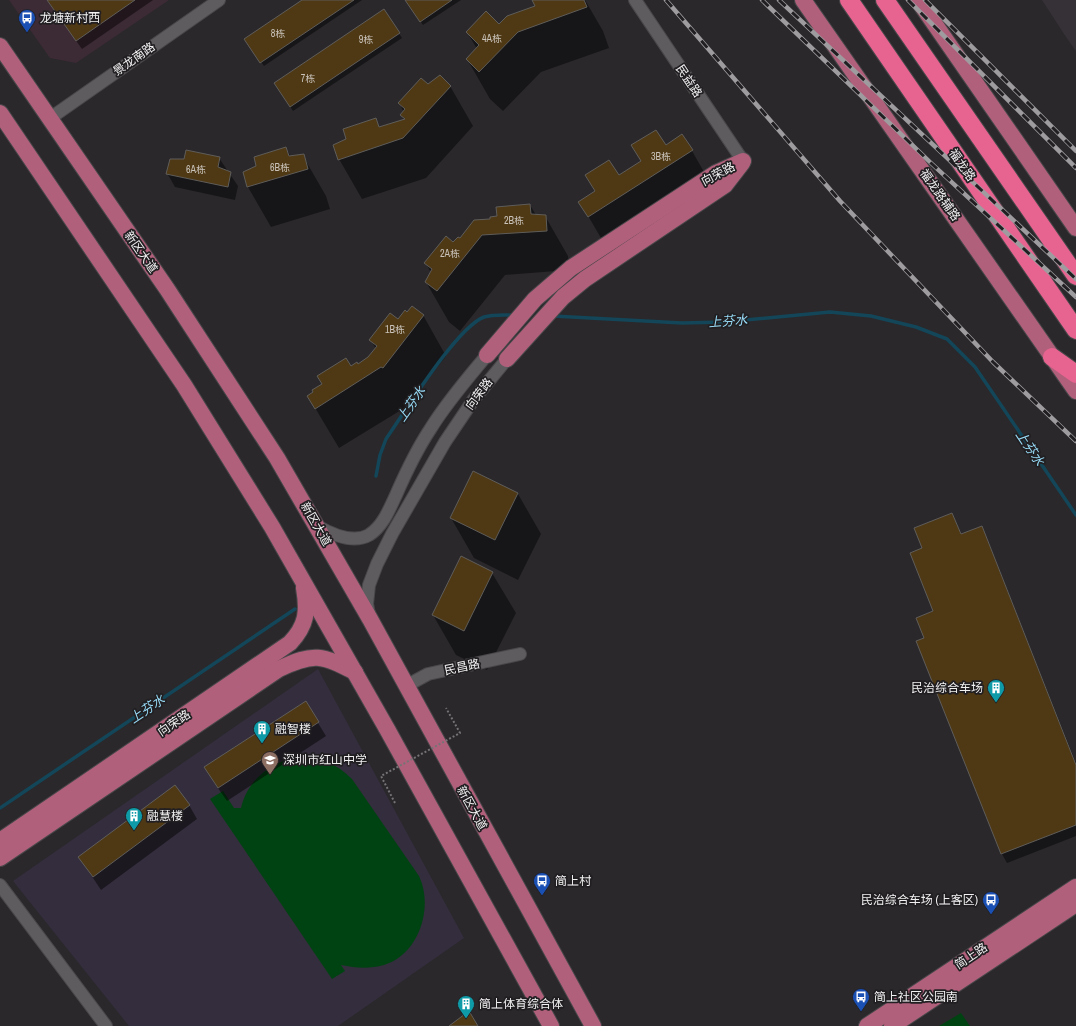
<svg xmlns="http://www.w3.org/2000/svg" width="1076" height="1026" viewBox="0 0 1076 1026" font-family="'Archivo Narrow','Noto Sans SC',sans-serif">
<style>
.commercial{fill:#3c2a34}
.built{fill:#363037}
.education{fill:#342d3d}
.green{fill:#004312}
.shadow{fill:#0007}
.lines{fill:none;stroke-linecap:round;stroke-linejoin:round}
.stream{stroke:#134658;stroke-width:3.5}
.building{fill:#4f3814;stroke:#5f5d5a}
.minor-casing{stroke:#494749;stroke-width:14}
.major-casing{stroke:#494749;stroke-width:18}
.highway-casing{stroke:#494749;stroke-width:20}
.minor{stroke:#5f5c5f;stroke-width:12}
.major{stroke:#b1607c;stroke-width:16}
.highway{stroke:#e76390;stroke-width:18}
.rail-casing{stroke:#9e9c9e;stroke-width:4.5}
.rail{stroke:#211f21;stroke-width:3;stroke-dasharray:9;stroke-linecap:butt}
.path-bridge{stroke:#757375;stroke-width:2;stroke-dasharray:2 2;stroke-linecap:butt}
.labels{text-anchor:middle;dominant-baseline:central;stroke-width:3.5;stroke-linejoin:round;paint-order:stroke}
.number-label{font-size:10px;fill:#c9c3ba}
.poi-label{font-size:12px;fill:#f2f1f2;stroke:#211f21;text-anchor:start}
.street-label{font-size:12px;fill:#f2f1f2;stroke:#211f21}
.water-label{font-size:13px;font-style:italic;fill:#97dbf7;stroke:#211f21}
</style>
<rect width="100%" height="100%" fill="#2a282b"/>
<path class="commercial" d="M 9,0 L 169,0 L 76,63 L 50,58 Z"/>
<path class="built" d="M 1042,0 L 1076,0 L 1076,51 L 1066,37 Z"/>
<path class="education" d="M 318,669 L 464,938 L 338,1026 L 129,1026 L 13,881 Z"/>
<g class="green">
<path d="M 300,756 C 321,757 337,764 352,779 L 419,876 C 434,907 419,955 384,965 C 370,969 355,968 341,965 L 345,971 L 332,979 L 210,799 L 223,791 L 234,808 L 241,808 C 248,779 271,762 300,756 Z"/>
<path d="M 961,1013 L 970,1026 L 939,1026 Z"/>
</g>
<g class="shadow">
<path d="M 47,0 L 153,0 L 82,49 Z"/>
<path d="M 304,0 L 362,0 L 264,66 L 248,43 Z"/>
<path d="M 406,0 L 461,0 L 423,25 Z"/>
<path d="M 533,0 L 585,0 L 603,31 L 609,48 L 541,72 L 503,111 L 490,99 L 467,59 L 477,49 L 467,32 L 499,25 L 536,7 Z"/>
<path d="M 384,11 L 402,38 L 293,111 L 278,88 Z"/>
<path d="M 428,85 L 450,86 L 473,126 L 426,178 L 362,199 L 339,159 L 348,139 L 375,120 L 380,128 L 405,120 L 401,115 L 404,112 L 399,103 Z"/>
<path d="M 666,147 L 692,151 L 715,191 L 612,257 L 580,202 L 595,192 L 586,176 L 619,177 Z"/>
<path d="M 286,148 L 291,157 L 303,156 L 326,196 L 330,209 L 271,227 L 248,187 L 257,167 Z"/>
<path d="M 219,158 L 238,186 L 235,200 L 175,187 L 167,173 Z"/>
<path d="M 530,205 L 536,215 L 545,216 L 568,256 L 569,270 L 505,275 L 460,331 L 449,322 L 426,282 L 431,273 L 426,263 L 491,220 Z"/>
<path d="M 407,313 L 423,315 L 446,356 L 406,407 L 339,448 L 308,396 L 350,367 L 358,365 L 369,358 L 376,349 L 371,340 Z"/>
<path d="M 518,494 L 541,534 L 518,580 L 474,558 L 451,518 Z"/>
<path d="M 952,514 L 962,535 L 981,527 L 986,536 L 1076,763 L 1076,836 L 1007,863 L 1002,854 L 918,641 L 925,638 L 934,612 L 923,549 Z"/>
<path d="M 492,573 L 516,613 L 487,670 L 456,655 L 433,615 Z"/>
<path d="M 305,702 L 326,736 L 227,801 L 213,781 Z"/>
<path d="M 189,805 L 197,819 L 101,890 L 79,857 Z"/>
</g>
<g class="lines">
<g class="stream">
<path d="M 553,316 L 682,323 L 724,322 L 830,312 L 871,316 L 916,327 L 947,339 L 975,367 L 1076,515"/>
<path d="M 376,476 L 380,455 L 386,439 C 405,412 456,328 484,317 C 493,314 506,315 515,315"/>
<path d="M 0,808 L 295,609"/>
</g>
</g>
<g class="building">
<path d="M 47,0 L 135,0 L 76,41 Z"/>
<path d="M 302,0 L 354,0 L 260,63 L 244,39 Z"/>
<path d="M 405,0 L 452,0 L 420,22 Z"/>
<path d="M 532,0 L 584,0 L 587,7 L 518,32 L 479,72 L 466,59 L 479,45 L 466,32 L 486,11 L 499,24 L 507,16 L 535,6 Z"/>
<path d="M 384,9 L 400,33 L 290,107 L 274,83 Z"/>
<path d="M 440,75 L 451,86 L 403,138 L 338,160 L 333,145 L 346,139 L 343,129 L 376,118 L 379,127 L 405,119 L 400,115 L 405,109 L 398,103 L 421,78 L 428,84 Z"/>
<path d="M 656,130 L 666,145 L 682,134 L 693,150 L 588,217 L 578,202 L 595,191 L 585,175 L 609,160 L 619,175 L 641,161 L 631,145 Z"/>
<path d="M 286,147 L 289,156 L 304,154 L 308,169 L 247,187 L 243,172 L 256,166 L 254,157 Z"/>
<path d="M 186,150 L 220,157 L 218,167 L 231,172 L 228,187 L 166,174 L 170,159 L 184,159 Z"/>
<path d="M 530,204 L 531,214 L 546,215 L 547,231 L 482,235 L 437,291 L 425,282 L 432,269 L 424,263 L 446,236 L 453,242 L 458,237 L 460,238 L 474,220 L 490,219 L 490,217 L 497,216 L 496,207 Z"/>
<path d="M 412,306 L 424,315 L 383,368 L 381,367 L 315,409 L 307,396 L 313,392 L 312,390 L 322,384 L 317,376 L 346,358 L 351,366 L 357,362 L 358,364 L 368,357 L 377,346 L 369,340 L 390,313 L 398,319 L 405,310 L 407,312 Z"/>
<path d="M 473,471 L 518,493 L 495,540 L 450,518 Z"/>
<path d="M 952,513 L 961,534 L 982,526 L 1076,765 L 1076,825 L 1001,854 L 916,641 L 924,638 L 916,618 L 933,611 L 910,553 L 922,548 L 914,528 Z"/>
<path d="M 461,556 L 493,572 L 464,631 L 432,615 Z"/>
<path d="M 306,701 L 319,722 L 218,788 L 204,767 Z"/>
<path d="M 175,785 L 190,805 L 93,877 L 78,857 Z"/>
<path d="M 469,1011 L 478,1026 L 449,1026 Z"/>
</g>
<g class="lines">
<defs>
<g id="minor">
<path d="M 635,0 L 743,161"/>
<path d="M 49,119 L 219,0"/>
<path d="M 317,526 C 331,534 353,544 369,535 C 383,526 389,510 396,495 C 406,472 417,449 431,428 C 447,402 468,378 487,355"/>
<path d="M 369,614 L 367,604 L 369,585 L 377,564 L 392,534 L 445,442 L 474,399 L 507,359"/>
<path d="M 406,686 L 428,674 L 520,654"/>
<path d="M 0,885 L 106,1026"/>
</g>
<g id="major">
<path d="M 803,0 L 1076,391"/>
<path d="M 918,0 L 1076,228"/>
<path d="M 0,46 L 167,289 L 277,458 L 370,619 L 593,1026"/>
<path d="M 0,113 L 184,385 L 272,527 L 387,729 L 551,1026"/>
<path d="M 487,355 L 535,299 L 571,268 L 716,173 L 743,161"/>
<path d="M 507,359 L 563,297 L 585,279 L 725,185 L 742,163"/>
<path d="M 0,841 L 290,643 C 307,625 308,611 304,588"/>
<path d="M 0,858 L 279,669 C 314,652 322,655 355,672"/>
<path d="M 867,1026 L 1076,887"/>
<path d="M 892,1026 L 1076,904"/>
</g>
<g id="highway">
<path d="M 849,0 L 1076,330"/>
<path d="M 885,0 L 1076,276"/>
<path d="M 1052,357 L 1076,374"/>
</g>
</defs>
<use href="#minor" class="minor-casing"/>
<use href="#major" class="major-casing"/>
<use href="#highway" class="highway-casing"/>
<use href="#minor" class="minor"/>
<use href="#major" class="major"/>
<use href="#highway" class="highway"/>
<defs>
<g id="rail">
<path d="M 666,0 L 840,201 L 993,362 L 1076,441"/>
<path d="M 762,0 L 932,164 L 1076,297"/>
<path d="M 779,0 L 1076,279"/>
<path d="M 908,0 L 1076,168"/>
<path d="M 925,0 L 1076,151"/>
</g>
</defs>
<use href="#rail" class="rail-casing"/>
<use href="#rail" class="rail"/>
<path class="path-bridge" d="M 395,803 L 381,776 L 460,733 L 446,708"/>
</g>
<defs>
<symbol id="bus-pin" viewBox="-11 -11 22 30"><path d="M0 17L-7.5 6A9.5 9.5 0 1 1 7.5 6Z" fill="#1a4fb4" stroke="#211f21"/><path d="M-5-6H5V4H4V6H2V4H-2V6H-4V4H-5ZM-3.5-4V0h7V-4ZM-3.5 1.2v1.5H-2V1.2ZM2 1.2v1.5H3.5V1.2Z" fill="#fff"/></symbol>
<symbol id="building-pin" viewBox="-11 -11 22 30"><path d="M0 17L-7.5 6A9.5 9.5 0 1 1 7.5 6Z" fill="#0f9aa8" stroke="#211f21"/><path d="M-4-6H4V6H1V3H-1V6H-4ZM-2.5-4.3h1.7v1.8h-1.7ZM.8-4.3h1.7v1.8H.8ZM-2.5-1h1.7V.8h-1.7ZM.8-1h1.7V.8H.8Z" fill="#fff"/></symbol>
<symbol id="school-pin" viewBox="-11 -11 22 30"><path d="M0 17L-7.5 6A9.5 9.5 0 1 1 7.5 6Z" fill="#8d6e63" stroke="#211f21"/><path d="M0-5L7-2L0 1L-7-2ZM-4 1L0 2.5L4 1V4Q0 6-4 4Z" fill="#fff"/></symbol>
</defs>
<g fill-rule="evenodd">
<use href="#bus-pin" x="17" y="8" width="20" height="27"/>
<use href="#building-pin" x="986" y="678" width="20" height="27"/>
<use href="#building-pin" x="252" y="719" width="20" height="27"/>
<use href="#school-pin" x="260" y="750" width="20" height="27"/>
<use href="#building-pin" x="124" y="806" width="20" height="27"/>
<use href="#bus-pin" x="532" y="871" width="20" height="27"/>
<use href="#bus-pin" x="981" y="890" width="20" height="27"/>
<use href="#bus-pin" x="851" y="987" width="20" height="27"/>
<use href="#building-pin" x="456" y="994" width="20" height="27"/>
</g>
<g class="labels">
<g class="number-label">
<text x="278" y="33">8栋</text>
<text x="492" y="38">4A栋</text>
<text x="366" y="39">9栋</text>
<text x="308" y="78">7栋</text>
<text x="661" y="156">3B栋</text>
<text x="280" y="167">6B栋</text>
<text x="196" y="169">6A栋</text>
<text x="514" y="220">2B栋</text>
<text x="450" y="253">2A栋</text>
<text x="395" y="329">1B栋</text>
</g>
<g class="poi-label">
<text x="40" y="18">龙塘新村西</text>
<text x="983" y="688" text-anchor="end">民治综合车场</text>
<text x="275" y="729">融智楼</text>
<text x="283" y="760">深圳市红山中学</text>
<text x="147" y="816">融慧楼</text>
<text x="555" y="881">简上村</text>
<text x="978" y="900" text-anchor="end">民治综合车场 (上客区)</text>
<text x="874" y="997">简上社区公园南</text>
<text x="479" y="1004">简上体育综合体</text>
</g>
<g class="street-label">
<text transform="translate(134 59) rotate(-35)">景龙南路</text>
<text transform="translate(689 81) rotate(56)">民益路</text>
<text transform="translate(962 165) rotate(55)">福龙路</text>
<text transform="translate(718 174) rotate(-28)">向荣路</text>
<text transform="translate(940 195) rotate(55)">福龙路辅路</text>
<text transform="translate(141 252) rotate(55)">新区大道</text>
<text transform="translate(479 394) rotate(-53)">向荣路</text>
<text transform="translate(316 524) rotate(60)">新区大道</text>
<text transform="translate(462 667) rotate(-12)">民昌路</text>
<text transform="translate(174 723) rotate(-34)">向荣路</text>
<text transform="translate(472 808) rotate(61)">新区大道</text>
<text transform="translate(971 956) rotate(-34)">简上路</text>
</g>
<g class="water-label">
<text transform="translate(728 321) rotate(-4)">上芬水</text>
<text transform="translate(411 404) rotate(-55)">上芬水</text>
<text transform="translate(1030 448) rotate(56)">上芬水</text>
<text transform="translate(147 709) rotate(-34)">上芬水</text>
</g>
</g>
</svg>
